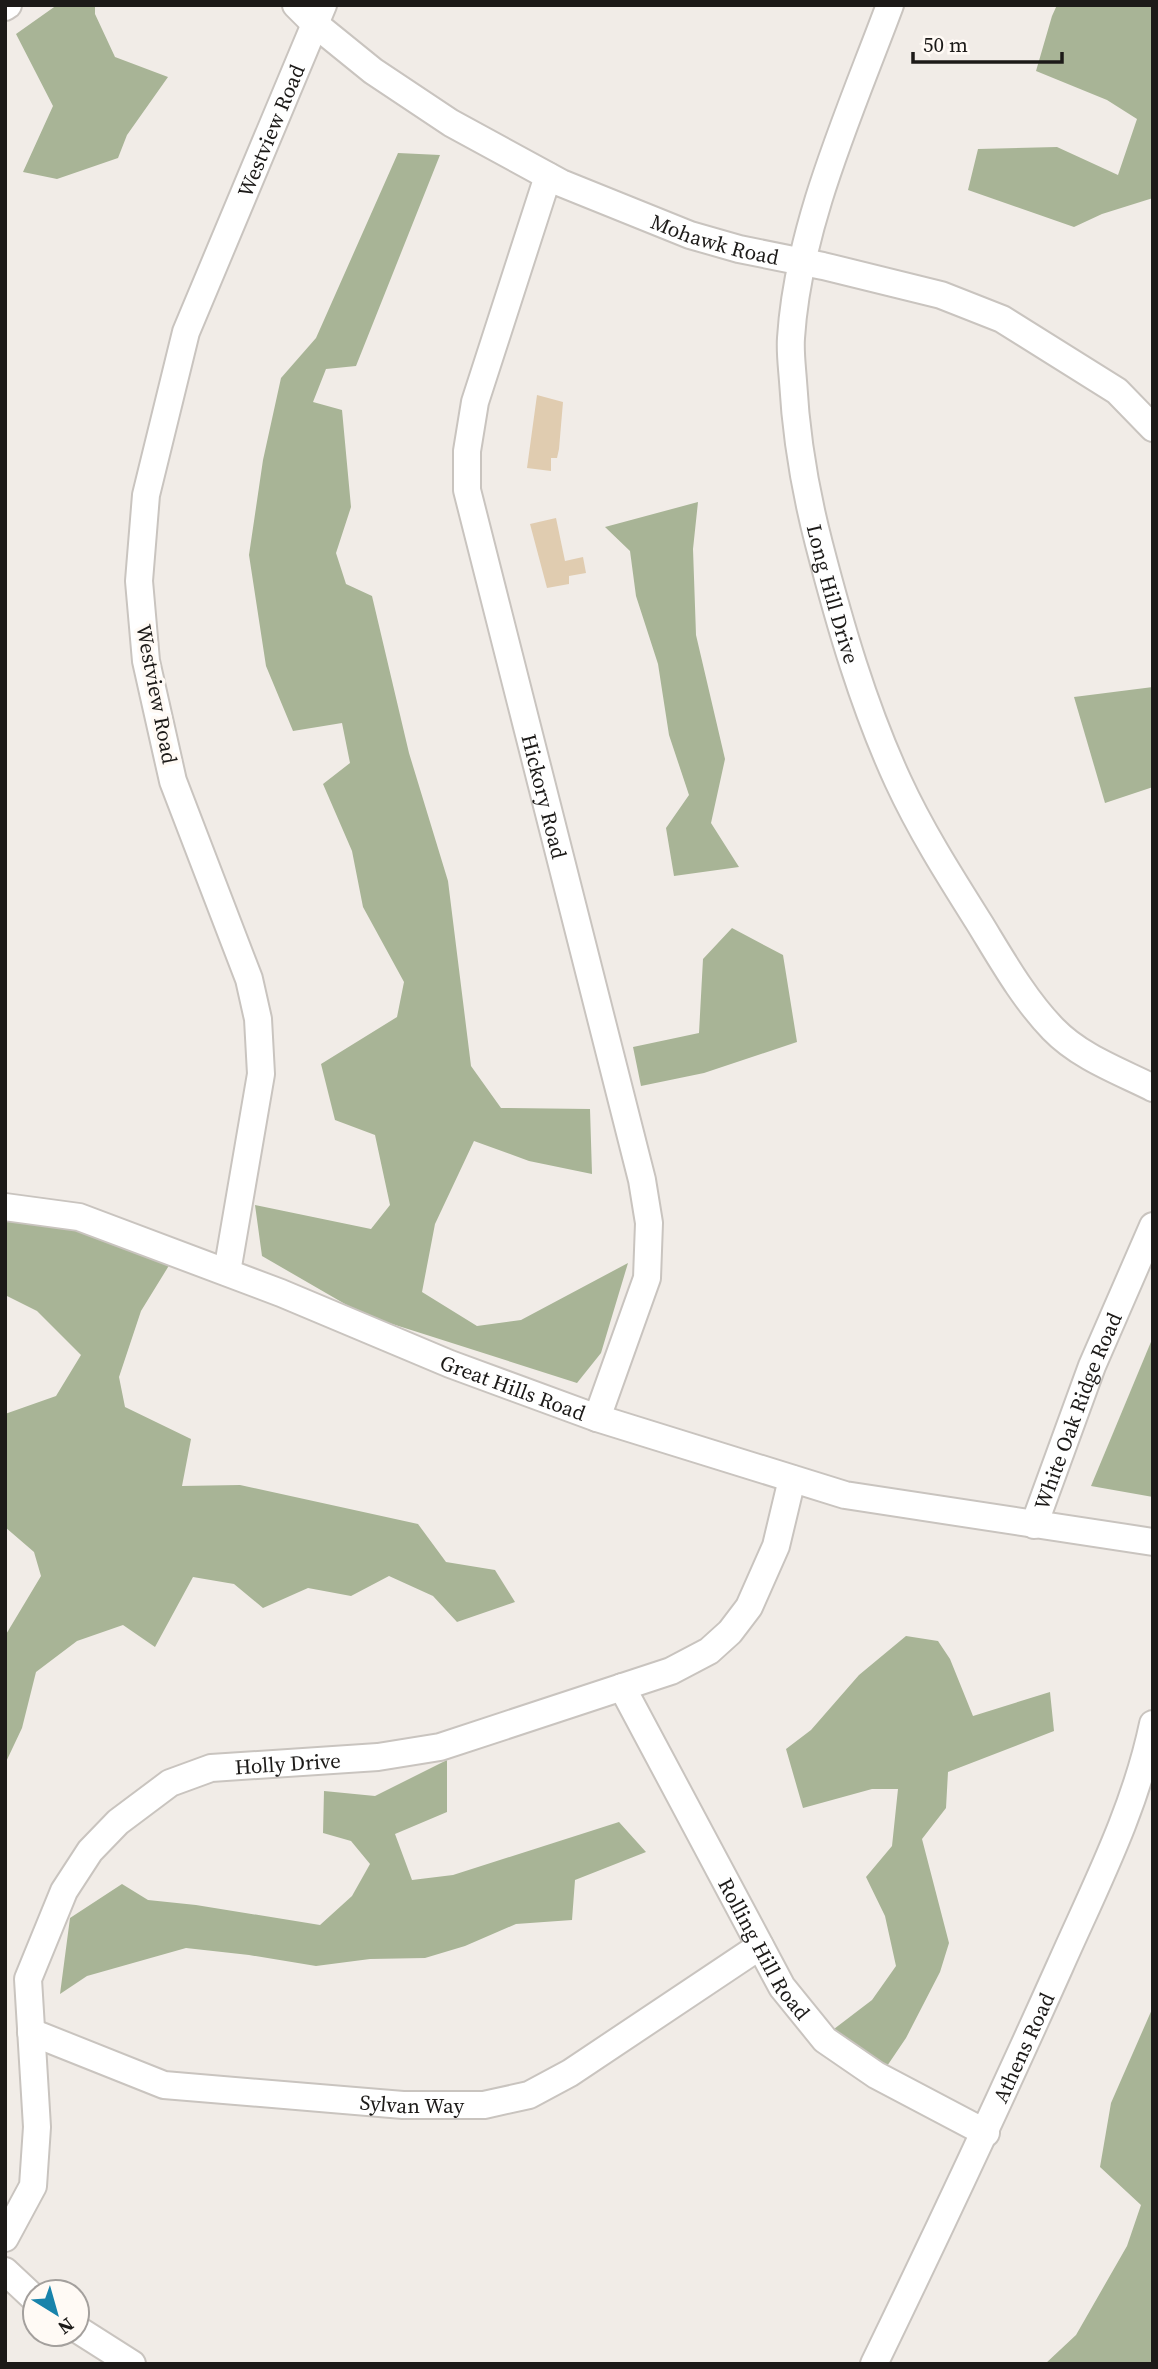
<svg xmlns="http://www.w3.org/2000/svg" width="1158" height="2369" viewBox="0 0 1158 2369" font-family="'Source Serif 4',serif">
<style>
.forest{fill:#a8b496}
.building{fill:#e0ccb0}
.lines{fill:none;stroke-linecap:round;stroke-linejoin:round}
.minor-casing{stroke:#c9c4bf;stroke-width:30}
.minor{stroke:#fff;stroke-width:26}
.labels{text-anchor:middle;dominant-baseline:central;stroke-width:7;stroke-linejoin:round;paint-order:stroke}
.street-label{font-size:21px;fill:#1c1a18;stroke:#fffaf5}
</style>
<rect width="100%" height="100%" fill="#f1ece7"/>
<g class="forest">
<path d="M 57,5 L 95,5 L 95,14 L 115,57 L 168,77 L 127,135 L 118,158 L 57,179 L 23,172 L 53,106 L 16,34 Z"/>
<path d="M 1057,5 L 1153,5 L 1153,198 L 1102,214 L 1074,227 L 968,190 L 978,149 L 1057,147 L 1118,175 L 1137,119 L 1107,100 L 1036,71 L 1052,16 Z"/>
<path d="M 398,153 L 440,155 L 356,366 L 326,369 L 313,402 L 342,410 L 351,507 L 336,553 L 346,584 L 372,596 L 409,753 L 448,881 L 471,1066 L 501,1108 L 590,1109 L 592,1174 L 529,1161 L 474,1141 L 435,1224 L 422,1292 L 477,1326 L 521,1320 L 628,1263 L 601,1353 L 577,1383 L 364,1315 L 262,1256 L 255,1205 L 371,1229 L 390,1205 L 375,1135 L 335,1120 L 321,1064 L 397,1017 L 404,982 L 363,907 L 352,851 L 323,784 L 350,763 L 342,723 L 293,731 L 266,666 L 249,555 L 263,460 L 281,378 L 316,338 Z"/>
<path d="M 698,502 L 693,549 L 696,635 L 725,759 L 711,823 L 739,867 L 674,876 L 666,828 L 689,795 L 669,735 L 658,664 L 636,596 L 630,551 L 605,527 Z"/>
<path d="M 1153,687 L 1153,787 L 1105,803 L 1074,697 Z"/>
<path d="M 732,928 L 783,955 L 797,1042 L 704,1073 L 641,1086 L 633,1047 L 699,1033 L 703,959 Z"/>
<path d="M 5,1217 L 53,1222 L 173,1259 L 141,1311 L 119,1377 L 125,1407 L 191,1439 L 182,1486 L 240,1485 L 418,1524 L 446,1562 L 495,1570 L 515,1602 L 457,1622 L 433,1596 L 389,1576 L 351,1596 L 308,1588 L 263,1608 L 234,1584 L 193,1577 L 155,1647 L 123,1625 L 77,1641 L 36,1672 L 22,1728 L 5,1764 L 5,1636 L 41,1576 L 34,1552 L 5,1527 L 5,1414 L 56,1396 L 81,1355 L 37,1311 L 5,1295 Z"/>
<path d="M 1153,1337 L 1153,1497 L 1091,1486 Z"/>
<path d="M 906,1636 L 938,1641 L 950,1659 L 973,1716 L 1050,1692 L 1054,1731 L 948,1772 L 946,1808 L 922,1839 L 949,1943 L 940,1972 L 906,2038 L 883,2072 L 834,2029 L 872,2000 L 896,1966 L 885,1916 L 866,1877 L 892,1846 L 898,1789 L 872,1789 L 803,1808 L 786,1749 L 811,1730 L 859,1675 Z"/>
<path d="M 447,1760 L 447,1812 L 395,1834 L 412,1880 L 453,1875 L 619,1822 L 646,1852 L 575,1880 L 572,1920 L 516,1924 L 465,1946 L 425,1958 L 370,1959 L 316,1966 L 249,1955 L 186,1948 L 87,1976 L 60,1994 L 70,1918 L 122,1884 L 148,1900 L 196,1905 L 320,1925 L 352,1896 L 370,1864 L 351,1841 L 323,1833 L 324,1791 L 375,1796 Z"/>
<path d="M 1153,2007 L 1153,2364 L 1045,2364 L 1076,2335 L 1127,2246 L 1141,2205 L 1100,2167 L 1111,2103 Z"/>
</g>
<g class="building">
<path d="M 537,395 L 563,402 L 559,449 L 557,458 L 551,458 L 551,471 L 527,468 Z"/>
<path d="M 556,518 L 565,561 L 583,557 L 586,573 L 569,576 L 569,584 L 547,588 L 530,524 Z"/>
</g>
<g class="lines">
<defs>
<g id="minor">
<path id="s1" d="M 296,5 L 315,24 L 373,71 L 451,123 L 561,183 L 690,235 L 739,249 L 823,266 L 941,295 L 1002,319 L 1117,391 L 1153,428"/>
<path id="s2" d="M 890,5 C 851,110 798,226 791,338 C 790,352 792,367 793,381 C 796,436 805,490 819,544 C 840,625 863,705 898,781 C 921,831 951,878 980,924 C 1002,960 1024,999 1053,1029 C 1080,1057 1119,1071 1153,1088"/>
<path d="M 5,7 L 8,5"/>
<path id="s3" d="M 548,176 L 475,402 L 467,451 L 467,490 L 642,1180 L 649,1223 L 647,1278 L 597,1418"/>
<path id="s4" d="M 5,1207 L 79,1217 L 281,1293 L 450,1364 L 597,1418 L 845,1495 L 1153,1542"/>
<path id="s5" d="M 227,1272 L 261,1074 L 258,1019 L 249,979 L 173,781 L 146,661 L 139,581 L 146,495 L 186,332 L 323,5"/>
<path id="s6" d="M 1034,1525 L 1092,1366 L 1153,1226"/>
<path id="s7" d="M 622,1687 L 782,1987 L 825,2040 L 876,2075 L 986,2133"/>
<path id="s8" d="M 31,2032 L 164,2085 L 403,2105 L 484,2105 L 529,2095 L 570,2073 L 760,1946"/>
<path id="s9" d="M 5,2238 L 33,2186 L 37,2127 L 28,1979 L 64,1891 L 90,1851 L 118,1822 L 170,1783 L 211,1768 L 378,1757 L 440,1747 L 671,1671 L 709,1651 L 730,1632 L 749,1607 L 776,1546 L 792,1479"/>
<path d="M 5,2271 L 35,2299"/>
<path d="M 77,2329 L 132,2364"/>
<path id="s10" d="M 874,2364 C 938,2232 1000,2100 1060,1966 C 1095,1887 1135,1810 1153,1724"/>
</g>
</defs>
<use href="#minor" class="minor-casing"/>
<use href="#minor" class="minor"/>
</g>
<g class="labels">
<g class="street-label">
<text stroke="none"><textPath href="#s5" startOffset="1185">Westview Road</textPath></text>
<text stroke="none"><textPath href="#s1" startOffset="485">Mohawk Road</textPath></text>
<text stroke="none"><textPath href="#s2" startOffset="609">Long Hill Drive</textPath></text>
<text transform="translate(157 694) rotate(79)">Westview Road</text>
<text stroke="none"><textPath href="#s3" startOffset="642">Hickory Road</textPath></text>
<text stroke="none"><textPath href="#s4" startOffset="541">Great Hills Road</textPath></text>
<text stroke="none"><textPath href="#s6" startOffset="122">White Oak Ridge Road</textPath></text>
<text stroke="none"><textPath href="#s9" startOffset="635">Holly Drive</textPath></text>
<text stroke="none"><textPath href="#s7" startOffset="298">Rolling Hill Road</textPath></text>
<text stroke="none"><textPath href="#s10" startOffset="350">Athens Road</textPath></text>
<text stroke="none"><textPath href="#s8" startOffset="392">Sylvan Way</textPath></text>
</g>
</g>
<rect width="1158" height="2369" fill="none" stroke="#1c1a18" stroke-width="14"/>
<g transform="translate(56 2313) rotate(143)"><circle r="33" fill="#fffaf5" stroke="#a4a09d" stroke-width="2"/>
<path d="M0-5L12 26L0 18L-12 26Z" fill="#1883ab"/>
<text y="-10" font-size="19" font-weight="bold" text-anchor="middle" fill="#1c1a18">N</text>
</g>
<path d="M913 52v10h149v-10" fill="none" stroke="#1c1a18" stroke-width="3.5"/>
<text x="923" y="52" font-size="21" fill="#1c1a18" stroke="#fffaf5" stroke-width="5" paint-order="stroke">50 m</text>
</svg>
